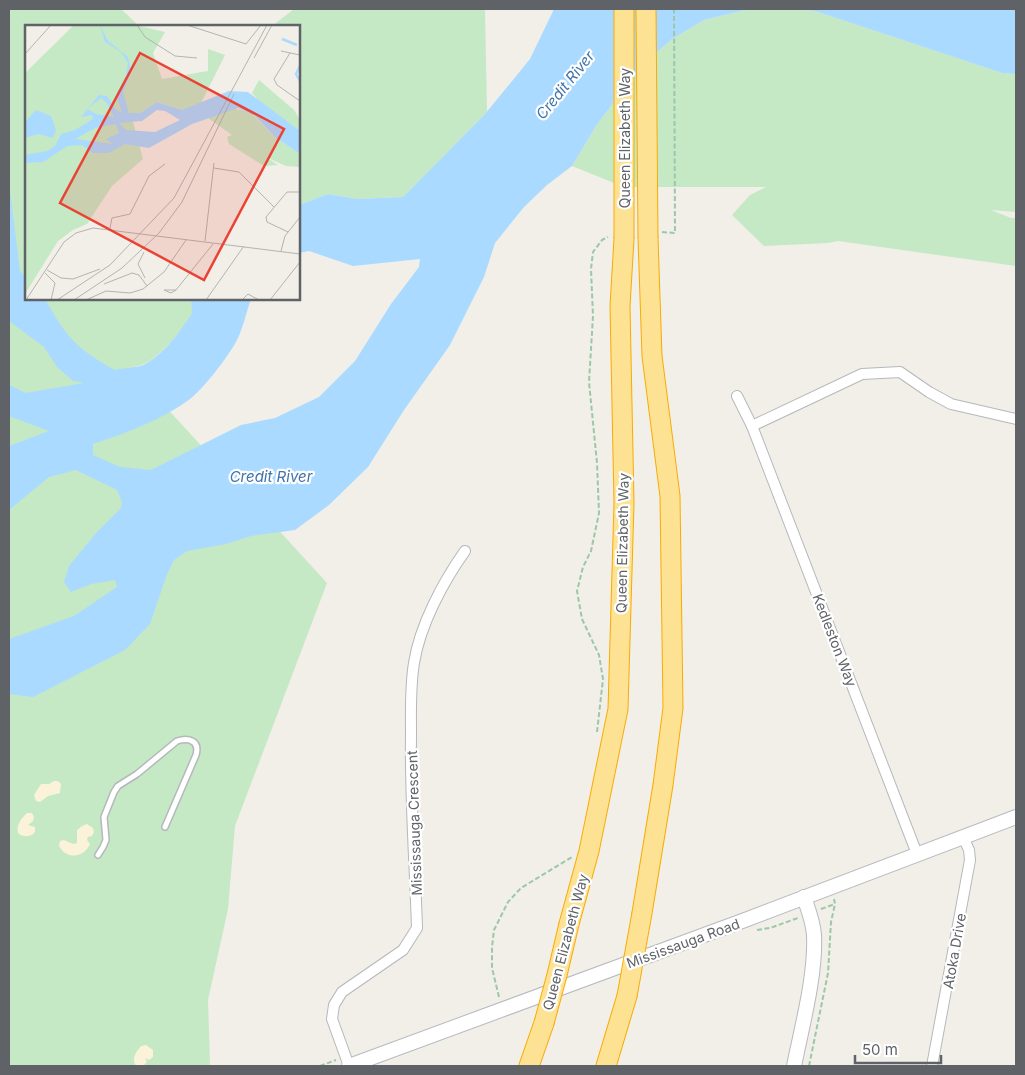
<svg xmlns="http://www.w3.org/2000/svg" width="1025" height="1075" viewBox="0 0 1025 1075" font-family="Inter,sans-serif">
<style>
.green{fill:#c5e8c5}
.sand{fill:#fbf3d9}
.water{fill:#aadaff}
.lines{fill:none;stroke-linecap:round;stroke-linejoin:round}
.lane-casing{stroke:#b5b8bc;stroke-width:8}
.street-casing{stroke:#b5b8bc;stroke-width:12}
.secondary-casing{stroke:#b6babf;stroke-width:16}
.highway-casing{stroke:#f9ab00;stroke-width:21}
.path{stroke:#9cc7a9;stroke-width:2;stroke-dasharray:5 2.5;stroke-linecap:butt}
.lane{stroke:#fff;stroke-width:5}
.street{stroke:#fff;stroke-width:10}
.secondary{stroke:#fff;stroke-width:14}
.highway{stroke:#fde293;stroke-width:19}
.highway-bridge-casing{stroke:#f9ab00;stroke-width:21;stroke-linecap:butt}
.highway-bridge{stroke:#fde293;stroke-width:19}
.labels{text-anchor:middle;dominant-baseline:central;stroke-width:4.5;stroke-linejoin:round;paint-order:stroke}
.street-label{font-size:14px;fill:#5f6368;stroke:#fff}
.water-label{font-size:15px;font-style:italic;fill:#4174aa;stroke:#fff}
.inset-river{fill:none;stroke:#aadaff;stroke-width:2.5}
.inset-road{fill:none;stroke:#b3b3b1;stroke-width:1}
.view{fill:#ea4335;fill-opacity:0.15;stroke:#ea4335;stroke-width:2.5}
.inset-edge{fill:none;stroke:#5f6368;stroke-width:2.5}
</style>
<rect width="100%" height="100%" fill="#f1efe8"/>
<g class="green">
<path d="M 9,9 L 121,9 L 139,26 L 26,26 L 26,299 L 191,299 L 193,314 C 181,330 161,358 141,365 C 138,366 133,367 130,368 L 327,583 L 235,826 L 228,909 L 208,1000 L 210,1066 L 9,1066 Z"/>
<path d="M 294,9 L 485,9 L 487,112 L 403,197 L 358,199 L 328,194 L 299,205 L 299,26 L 272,26 Z"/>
<path d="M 749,9 L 795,9 L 815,11 L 1002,73 L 1016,74 L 1016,212 L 991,210 L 1011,218 L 1016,218 L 1016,266 L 838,241 L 828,243 L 764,246 L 732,215 L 750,195 L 766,187 L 624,187 L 572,166 L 596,126 L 639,68 L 672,39 L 704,20 Z"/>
</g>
<g class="sand">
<path d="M 54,781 L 58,781 L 61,784 L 60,793 L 48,796 L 40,802 L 36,801 L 34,795 L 41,784 L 49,784 Z"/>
<path d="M 27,813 L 32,813 L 34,817 L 33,821 L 28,825 L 35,827 L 35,832 C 31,837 23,838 18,833 C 16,825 21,819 27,813 Z"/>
<path d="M 87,824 L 93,828 L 94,832 L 92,836 L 88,837 L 87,840 L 90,844 C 84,858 67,860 59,846 L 60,841 L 64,840 L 73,844 L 77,843 L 77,830 L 82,826 Z"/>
<path d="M 146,1045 L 153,1050 L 153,1057 L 149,1060 L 145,1058 L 147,1062 L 143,1066 L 136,1066 C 131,1057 136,1053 141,1046 Z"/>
</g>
<g class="water">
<path d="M 554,9 L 749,9 L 704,20 L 672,39 L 639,68 L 596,126 L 572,166 L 547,185 L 524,207 L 495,243 L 484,277 L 450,345 L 404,410 L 368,467 L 329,505 L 295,530 L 251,536 L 226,544 L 187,551 L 174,560 L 167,574 L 150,624 L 125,650 L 33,697 L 9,694 L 9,639 L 74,616 L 117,587 L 115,580 L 91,584 L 71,592 L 64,582 L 69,566 L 97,532 L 121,508 L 122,502 L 117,490 L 76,470 L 49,477 L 9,510 L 9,446 L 49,431 L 9,416 L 9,385 L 26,393 L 84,383 L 73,381 L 57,367 L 44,347 L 9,321 L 9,183 L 20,271 L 26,278 L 26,299 L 45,299 C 66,336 76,349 115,370 C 124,368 135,368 143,365 C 164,355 179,332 192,314 L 191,299 L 251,299 C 246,313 243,329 236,342 C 227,358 204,388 190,399 C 162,420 126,433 93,444 L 93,455 L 120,467 L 151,470 L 241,425 L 275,418 L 319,397 L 355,361 L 391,304 L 419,267 L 420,259 L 353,266 L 309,251 L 299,253 L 299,205 L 328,194 L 358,199 L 403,197 L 485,114 L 530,59 Z"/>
<path d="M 795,9 L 1016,9 L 1016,74 L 1002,73 L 815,11 Z"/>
</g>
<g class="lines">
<defs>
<path id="lane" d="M 98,855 L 103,847 L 106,840 L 104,817 L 114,792 L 118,786 L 137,774 L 177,741 C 189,737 200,741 196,755 L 165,827"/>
<g id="street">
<path d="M 737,396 L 752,426 L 917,854"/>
<path d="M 752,426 L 862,374 L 900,372 L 929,392 L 951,404 L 1016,419"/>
<path d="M 349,1066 L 332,1019 L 334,1005 L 342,992 L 403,950 L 417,928 C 415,864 410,800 411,735 C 411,712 410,687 414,663 C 420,625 443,582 465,551"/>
<path d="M 932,1066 L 970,860 L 969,850 L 963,837"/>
</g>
<g id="secondary">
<path d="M 349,1066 L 745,920 L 1016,817"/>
<path d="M 794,1066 C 802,1026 816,975 814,935 C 813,921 808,909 804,897"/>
</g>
<g id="highway">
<path d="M 642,913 L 663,785 L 673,708 L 670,496 L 652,356 L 648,238"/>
<path d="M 569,924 L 589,851 L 618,709 L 624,503 L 620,306 L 624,239"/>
<path d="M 529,1066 L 544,1023"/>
<path d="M 606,1066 L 627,996"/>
</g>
</defs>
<use href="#lane" class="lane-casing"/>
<use href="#street" class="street-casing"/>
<use href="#secondary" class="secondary-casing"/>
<use href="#highway" class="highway-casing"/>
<g class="path">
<path d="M 662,232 L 675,233 L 674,9"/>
<path d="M 597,732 L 603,679 L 599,655 L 582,619 L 577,591 L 583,567 L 591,551 L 599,513 L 597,463 L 589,382 L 593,316 L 591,269 L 593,252 L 602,240 L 608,237"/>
<path d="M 821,909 L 835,904"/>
<path d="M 757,930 L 770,928 L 798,918"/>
<path d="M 499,997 L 492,968 L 492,947 L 494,930 L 508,902 L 521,888 L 572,857"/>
<path d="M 320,1066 L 336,1060"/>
<path d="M 809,1066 L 828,973 L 831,922 L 835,904 L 834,899"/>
</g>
<use href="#lane" class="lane"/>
<use href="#street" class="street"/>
<use href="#secondary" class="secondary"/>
<use href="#highway" class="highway"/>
<defs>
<g id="highway-bridge">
<path d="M 646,9 L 648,238"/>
<path d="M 624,239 L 624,9"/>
<path d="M 627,996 L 642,913"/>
<path d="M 544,1023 L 557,975 L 569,924"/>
</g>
</defs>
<use href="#highway-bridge" class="highway-bridge-casing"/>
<use href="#highway-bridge" class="highway-bridge"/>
</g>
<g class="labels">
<g class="street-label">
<text transform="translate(624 138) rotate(-90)">Queen Elizabeth Way</text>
<text transform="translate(622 543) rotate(-89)">Queen Elizabeth Way</text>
<text transform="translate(835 640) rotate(69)">Kedleston Way</text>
<text transform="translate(414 823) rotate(-92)">Mississauga Crescent</text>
<text transform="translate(565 942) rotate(-75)">Queen Elizabeth Way</text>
<text transform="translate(683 943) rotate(-20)">Mississauga Road</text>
<text transform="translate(954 951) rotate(-80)">Atoka Drive</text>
</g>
<g class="water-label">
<text transform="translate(565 85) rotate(-51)">Credit River</text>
<text x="271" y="476">Credit River</text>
</g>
</g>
<g transform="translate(25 25)">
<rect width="275" height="275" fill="#f1efe8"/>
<path d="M 49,0 L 110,0 L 140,7 L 128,28 L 137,54 L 183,46 L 183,24 L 200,30 L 175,80 L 157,85 L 132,77 L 115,88 L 106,89 L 118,134 L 87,161 L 62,199 L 48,205 L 33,216 L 0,269 L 0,48 ZM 234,55 L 269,85 L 275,95 L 275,106 L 243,85 L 227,68 ZM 207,83 L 225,87 L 250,112 L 275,129 L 275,142 L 261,141 L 241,132 L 253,140 L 239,141 L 204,119 L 202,112 L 207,110 L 183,93 Z" fill="#c5e8c5"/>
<path d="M 75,0 L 83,16 L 103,32 L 106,46 L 98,67 L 104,88 L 115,88 L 132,77 L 157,85 L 204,66 L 223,67 L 275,106 L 275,129 L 250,112 L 229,90 L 213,83 L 167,99 L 124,123 L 100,119 L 84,128 L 68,128 L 57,120 L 42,121 L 18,137 L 0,138 L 0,130 L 22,126 L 30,121 L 36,109 L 50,105 L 68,94 L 67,90 L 56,92 L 74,70 L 82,71 L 90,84 L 97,87 L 91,70 L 101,51 L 103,38 L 96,27 L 80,17 ZM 76,73 L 82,78 L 89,92 L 71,89 L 62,84 ZM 132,85 L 140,86 L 155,95 L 130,107 L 101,105 L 94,98 L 117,96 ZM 91,99 L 94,108 L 81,114 L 88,119 L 50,114 L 70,103 ZM 11,85 L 26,91 L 31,105 L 28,113 L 13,109 L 0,113 L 0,97 Z" fill="#aadaff" fill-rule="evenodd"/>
<path class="inset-river" d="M 257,14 L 272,20M 275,41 L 271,49 L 275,56"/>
<path class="inset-road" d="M 112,0 L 120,12 L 150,31 L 172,33M 162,0 L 221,19 L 236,0M 256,26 L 275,30M 265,28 L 249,54 L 252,60 L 275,76M 0,29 L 26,0M 229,33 L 247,0M 189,143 L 214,147 L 249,182M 85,203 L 87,193 L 105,189 L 124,151 L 140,139M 263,207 L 242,197 L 241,192 L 262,167 L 275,167M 180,216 L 189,138M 256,226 L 260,211 L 275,192M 119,227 L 113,239 L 120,253M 22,245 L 36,253 L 48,254 L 75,244M 20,248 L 30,258 L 26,275M 79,259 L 107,248 L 114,250 L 122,261M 151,265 L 146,268 L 139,265 L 151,265 L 188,219M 1,275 L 39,217 L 51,208 L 68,203 L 275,229M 32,275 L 85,240 L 149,173 L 242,0M 49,275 L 97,243 L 134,208 L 157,177 L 209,69M 61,275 L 81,266 L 105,268 L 118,264 L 139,247 L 161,215M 181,275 L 219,221M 217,275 L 223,269 L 234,275M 245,275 L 275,237"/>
<path class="view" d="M 115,28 L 259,104 L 179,255 L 35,178 Z"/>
<rect width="275" height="275" class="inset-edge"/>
</g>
<rect width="1025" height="1075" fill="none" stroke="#5f6368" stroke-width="20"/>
<path d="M855 1055v8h86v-8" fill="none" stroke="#5f6368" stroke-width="2.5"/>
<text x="862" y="1055" font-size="15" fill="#5f6368" stroke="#ffffff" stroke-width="4" paint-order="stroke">50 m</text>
</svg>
